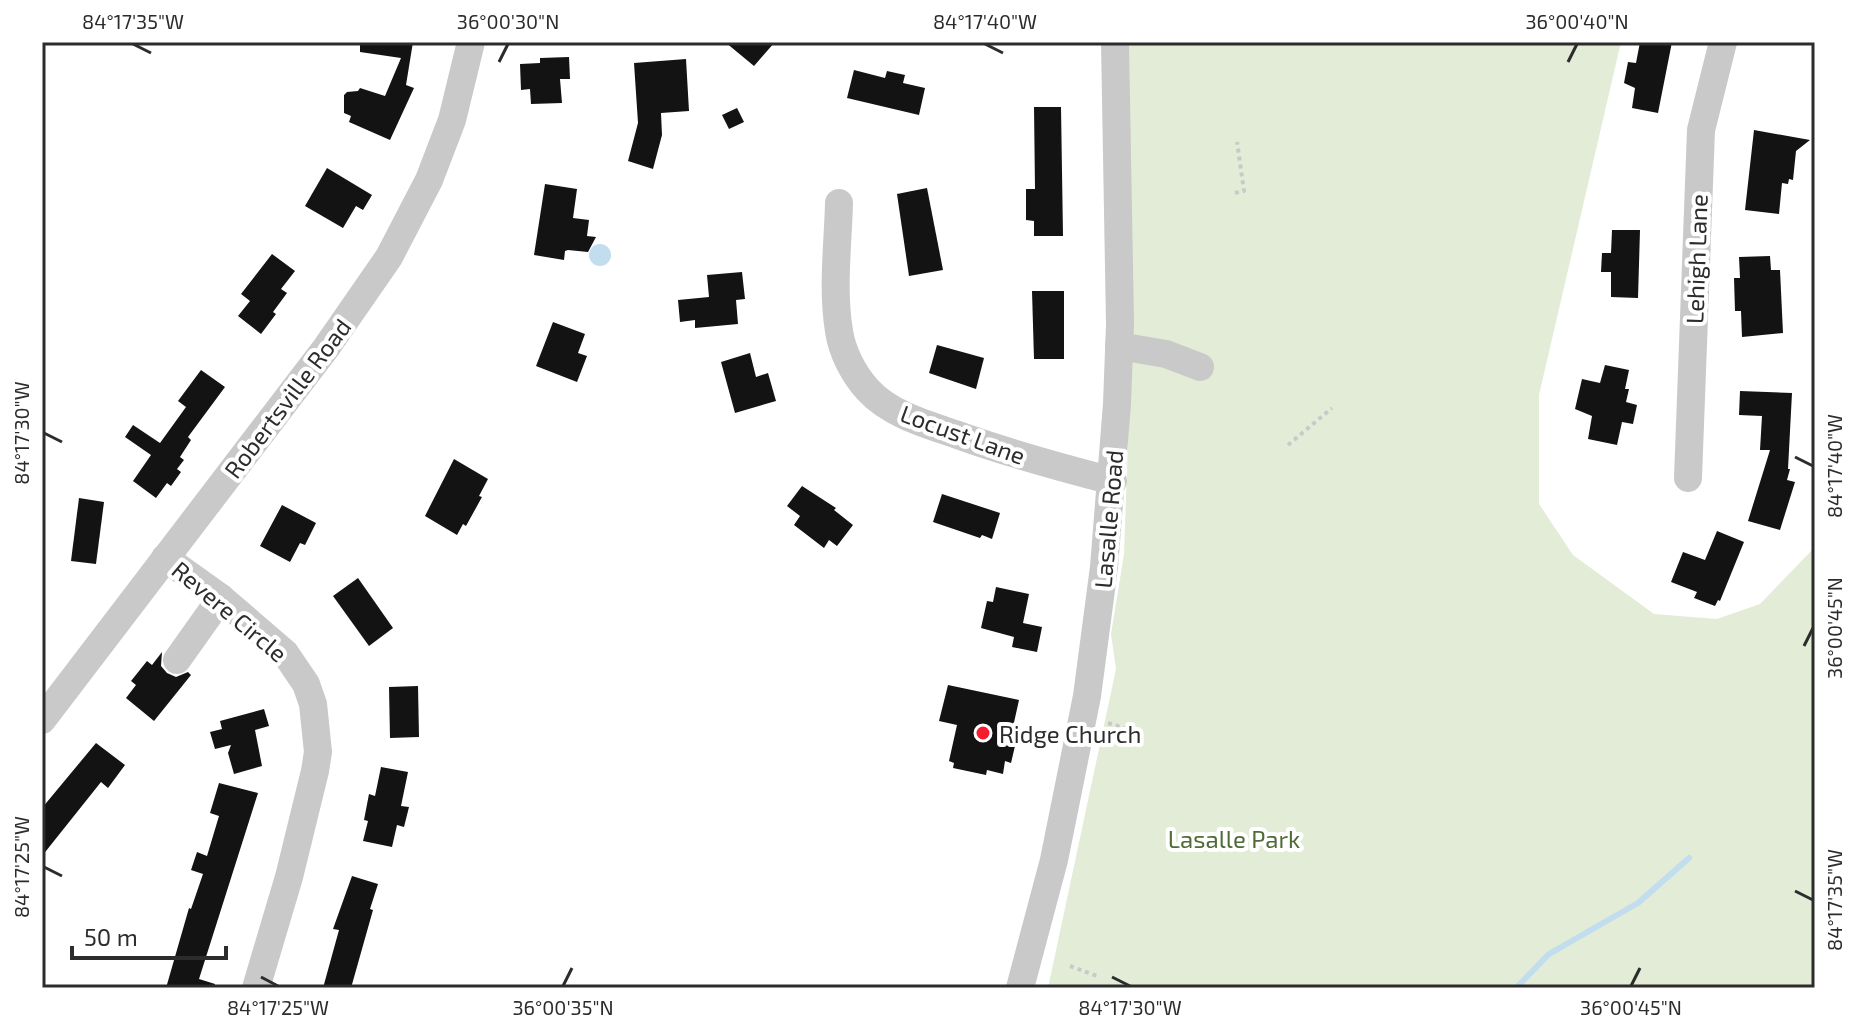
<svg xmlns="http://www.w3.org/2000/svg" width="1857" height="1030" viewBox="0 0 1857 1030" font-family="'Exo 2',sans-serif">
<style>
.green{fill:#e3ecd7}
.water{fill:#c1ddee}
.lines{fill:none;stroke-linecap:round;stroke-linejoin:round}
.stream{stroke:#c1ddee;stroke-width:6}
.building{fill:#131313}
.path{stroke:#c9c9c9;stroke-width:4;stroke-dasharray:4 4;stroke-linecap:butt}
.minor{stroke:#c9c9c9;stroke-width:28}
.ticks{fill:none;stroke:#2c2c2c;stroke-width:3}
.poi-dot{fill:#f51c30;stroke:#fff;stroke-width:3}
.labels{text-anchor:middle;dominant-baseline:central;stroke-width:8;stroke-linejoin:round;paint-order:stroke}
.street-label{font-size:24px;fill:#2c2c2c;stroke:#fff}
.poi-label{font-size:24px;fill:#2c2c2c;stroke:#fff;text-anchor:start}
.park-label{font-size:24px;fill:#506b36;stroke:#fff}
.neatline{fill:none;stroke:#2c2c2c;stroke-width:3}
.ticks-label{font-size:20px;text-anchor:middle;fill:#2c2c2c}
</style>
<rect width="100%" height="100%" fill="#fff"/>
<path class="green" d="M 1129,42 L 1621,42 L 1539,395 L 1539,504 L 1573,555 L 1654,614 L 1717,619 L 1760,604 L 1815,547 L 1815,988 L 1048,988 L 1116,669 L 1111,634 L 1124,554 L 1131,357 Z"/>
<circle class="water" cx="600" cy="255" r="11"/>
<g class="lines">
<path class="stream" d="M 1516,988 L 1549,954 L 1638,903 L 1689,858"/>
</g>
<g class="building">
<path d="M 360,42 L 413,42 L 406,85 L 414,88 L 390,140 L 349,122 L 351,116 L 344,113 L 344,95 L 347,92 L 358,91 L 360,88 L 385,96 L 401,58 L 360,52 Z"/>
<path d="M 725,42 L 775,42 L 754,66 Z"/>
<path d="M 1640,42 L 1672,42 L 1658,113 L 1632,108 L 1635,88 L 1624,83 L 1628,62 L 1636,63 Z"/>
<path d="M 569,57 L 570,79 L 560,79 L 562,103 L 531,104 L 530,89 L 521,90 L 520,64 L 540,63 L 540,58 Z"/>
<path d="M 686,59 L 689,111 L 661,113 L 662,135 L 653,169 L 628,161 L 638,123 L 634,63 Z"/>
<path d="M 854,70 L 885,78 L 887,71 L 905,75 L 903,83 L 925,88 L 919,115 L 847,98 Z"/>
<path d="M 1034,107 L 1061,107 L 1063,236 L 1034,236 L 1034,221 L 1026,220 L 1026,189 L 1035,189 Z"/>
<path d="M 737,108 L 744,122 L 729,129 L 722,115 Z"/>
<path d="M 1754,130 L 1810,140 L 1796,151 L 1793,180 L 1789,179 L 1788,184 L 1782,183 L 1779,214 L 1745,210 Z"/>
<path d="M 327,168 L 372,195 L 363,210 L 356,206 L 343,228 L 305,206 Z"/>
<path d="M 545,184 L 577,189 L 573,218 L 589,220 L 587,236 L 596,237 L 588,252 L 568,250 L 565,251 L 564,260 L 534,255 Z"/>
<path d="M 927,188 L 943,270 L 909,276 L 897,194 Z"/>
<path d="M 1612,230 L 1640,230 L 1638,298 L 1611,297 L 1611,272 L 1601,272 L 1602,253 L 1611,253 Z"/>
<path d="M 272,254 L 295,271 L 281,289 L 287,293 L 273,312 L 276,314 L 261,334 L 238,316 L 250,301 L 241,294 Z"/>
<path d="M 1770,256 L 1771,270 L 1780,270 L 1783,333 L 1742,337 L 1741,311 L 1735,311 L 1734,278 L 1740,278 L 1739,257 Z"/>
<path d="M 742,272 L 745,299 L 736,300 L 738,324 L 695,328 L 695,320 L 680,322 L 678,300 L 709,297 L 707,275 Z"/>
<path d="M 1032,291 L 1064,291 L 1064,359 L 1034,359 Z"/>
<path d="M 553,322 L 585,334 L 578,353 L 587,356 L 577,382 L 536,366 Z"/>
<path d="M 937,345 L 984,358 L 976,389 L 929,373 Z"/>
<path d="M 750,353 L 756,377 L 768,373 L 776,401 L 735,413 L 721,362 Z"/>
<path d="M 1605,365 L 1629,370 L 1625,389 L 1629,389 L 1626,402 L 1637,405 L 1633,424 L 1622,422 L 1617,445 L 1588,439 L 1592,416 L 1575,409 L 1582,379 L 1600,383 Z"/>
<path d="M 201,370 L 225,387 L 188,437 L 191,440 L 180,457 L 184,460 L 177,469 L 181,472 L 171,486 L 167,483 L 156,498 L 133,481 L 151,455 L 125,437 L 133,425 L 160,443 L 186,407 L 178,401 Z"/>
<path d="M 1740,391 L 1792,393 L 1788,469 L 1790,469 L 1787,480 L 1795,482 L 1780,530 L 1748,521 L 1770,450 L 1760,450 L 1762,416 L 1739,415 Z"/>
<path d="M 454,459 L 488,479 L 479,496 L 482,497 L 466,526 L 463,524 L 457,535 L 425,516 Z"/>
<path d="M 802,486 L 836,508 L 834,510 L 853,525 L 837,546 L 829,540 L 824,548 L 794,525 L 800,516 L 787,506 Z"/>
<path d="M 942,494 L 1000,513 L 992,539 L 982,535 L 980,538 L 933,522 Z"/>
<path d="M 79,498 L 104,502 L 96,564 L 71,561 Z"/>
<path d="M 282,505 L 316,523 L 305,545 L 300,543 L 290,562 L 260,546 Z"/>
<path d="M 1717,531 L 1744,542 L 1720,601 L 1718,600 L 1715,606 L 1694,598 L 1697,592 L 1671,582 L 1683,552 L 1705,560 Z"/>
<path d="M 358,578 L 393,628 L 369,646 L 333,596 Z"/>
<path d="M 996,587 L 1029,594 L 1023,623 L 1042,627 L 1037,652 L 1012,647 L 1014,637 L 981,628 L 987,601 L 993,602 Z"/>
<path d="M 162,652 L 161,666 L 167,673 L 176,677 L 188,672 L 191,675 L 154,721 L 126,698 L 136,685 L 131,681 L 147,661 L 152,665 Z"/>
<path d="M 948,685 L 1019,700 L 1009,745 L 1015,746 L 1011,763 L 1005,761 L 1003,774 L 987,770 L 986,775 L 953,768 L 954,763 L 949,761 L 957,725 L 939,721 Z"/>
<path d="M 418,686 L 419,737 L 390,738 L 389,687 Z"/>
<path d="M 264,709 L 269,726 L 255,730 L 262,766 L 234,774 L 228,753 L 231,745 L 215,749 L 210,732 L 222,729 L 220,721 Z"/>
<path d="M 96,743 L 125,765 L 108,788 L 101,782 L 42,856 L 42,808 Z"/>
<path d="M 381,767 L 408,772 L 401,806 L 409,807 L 404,827 L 397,825 L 392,847 L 363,841 L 368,821 L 364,820 L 369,794 L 375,796 Z"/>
<path d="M 219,783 L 258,793 L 199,979 L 215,984 L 214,988 L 166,988 L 189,908 L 191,909 L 203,874 L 191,870 L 197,852 L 207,856 L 219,816 L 210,813 Z"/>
<path d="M 352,876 L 378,884 L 370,909 L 373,910 L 351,988 L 323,988 L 339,930 L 333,929 Z"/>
</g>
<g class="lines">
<g class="path">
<path d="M 1235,193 L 1244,191 L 1237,142"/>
<path d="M 1288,445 L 1332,408"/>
<path d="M 1108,723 L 1136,732"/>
<path d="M 1070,966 L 1097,976"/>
</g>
<g class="minor">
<path d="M 839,203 C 838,244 832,289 839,331 C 842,352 854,375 868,390 C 890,414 925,424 955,434 C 1007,453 1059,467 1113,481"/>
<path d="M 1119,346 L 1166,354 L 1200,367"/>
<path d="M 1688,478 L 1701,130 L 1723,42"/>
<path d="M 165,558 L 221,598 L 285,653 L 306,684 L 313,704 L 318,752 L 315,771 L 289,877 L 256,988"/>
<path d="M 177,660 L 221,598"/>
<path d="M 42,720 L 326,348 L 389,257 L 429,180 L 452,120 L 471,42"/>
<path d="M 1020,988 L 1054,860 L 1087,696 L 1104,567 L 1117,404 L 1120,324 L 1115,42"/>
</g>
</g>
<path class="ticks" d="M 133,44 L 151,53M 985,44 L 1003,53M 499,62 L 508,44M 1568,62 L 1577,44M 44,433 L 62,442M 1795,457 L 1813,466M 1804,646 L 1813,628M 44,867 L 62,876M 1795,891 L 1813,900M 261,977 L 278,986M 1112,977 L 1130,986M 563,986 L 572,968M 1631,986 L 1640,968"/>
<circle class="poi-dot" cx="983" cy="733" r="8"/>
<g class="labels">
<g class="street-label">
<text transform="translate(1696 259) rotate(-88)">Lehigh Lane</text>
<text transform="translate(287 398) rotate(-53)">Robertsville Road</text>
<text transform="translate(963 434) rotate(20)">Locust Lane</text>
<text transform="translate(1108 519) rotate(-85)">Lasalle Road</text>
<text transform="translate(230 611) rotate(40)">Revere Circle</text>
</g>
<g class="poi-label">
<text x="999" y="733">Ridge Church</text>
</g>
<g class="park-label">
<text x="1234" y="838">Lasalle Park</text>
</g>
</g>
<rect width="1857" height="1030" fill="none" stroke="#ffffff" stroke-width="88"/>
<path d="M72 946v12h154v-12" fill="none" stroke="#2c2c2c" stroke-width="4"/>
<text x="84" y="946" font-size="24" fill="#2c2c2c" stroke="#ffffff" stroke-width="6" paint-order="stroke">50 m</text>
<rect x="44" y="44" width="1769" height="942" class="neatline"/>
<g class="ticks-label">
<text x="133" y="29">84°17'35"W</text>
<text x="508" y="29">36°00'30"N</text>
<text x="985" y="29">84°17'40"W</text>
<text x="1577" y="29">36°00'40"N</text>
<text transform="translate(22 433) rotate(-90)" y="7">84°17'30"W</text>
<text transform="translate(1835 466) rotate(-90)" y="7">84°17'40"W</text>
<text transform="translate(1835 628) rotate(-90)" y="7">36°00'45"N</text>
<text transform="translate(22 867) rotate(-90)" y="7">84°17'25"W</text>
<text transform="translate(1835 900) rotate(-90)" y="7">84°17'35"W</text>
<text x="278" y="1015">84°17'25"W</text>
<text x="563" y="1015">36°00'35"N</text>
<text x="1130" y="1015">84°17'30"W</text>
<text x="1631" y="1015">36°00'45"N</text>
</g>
</svg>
